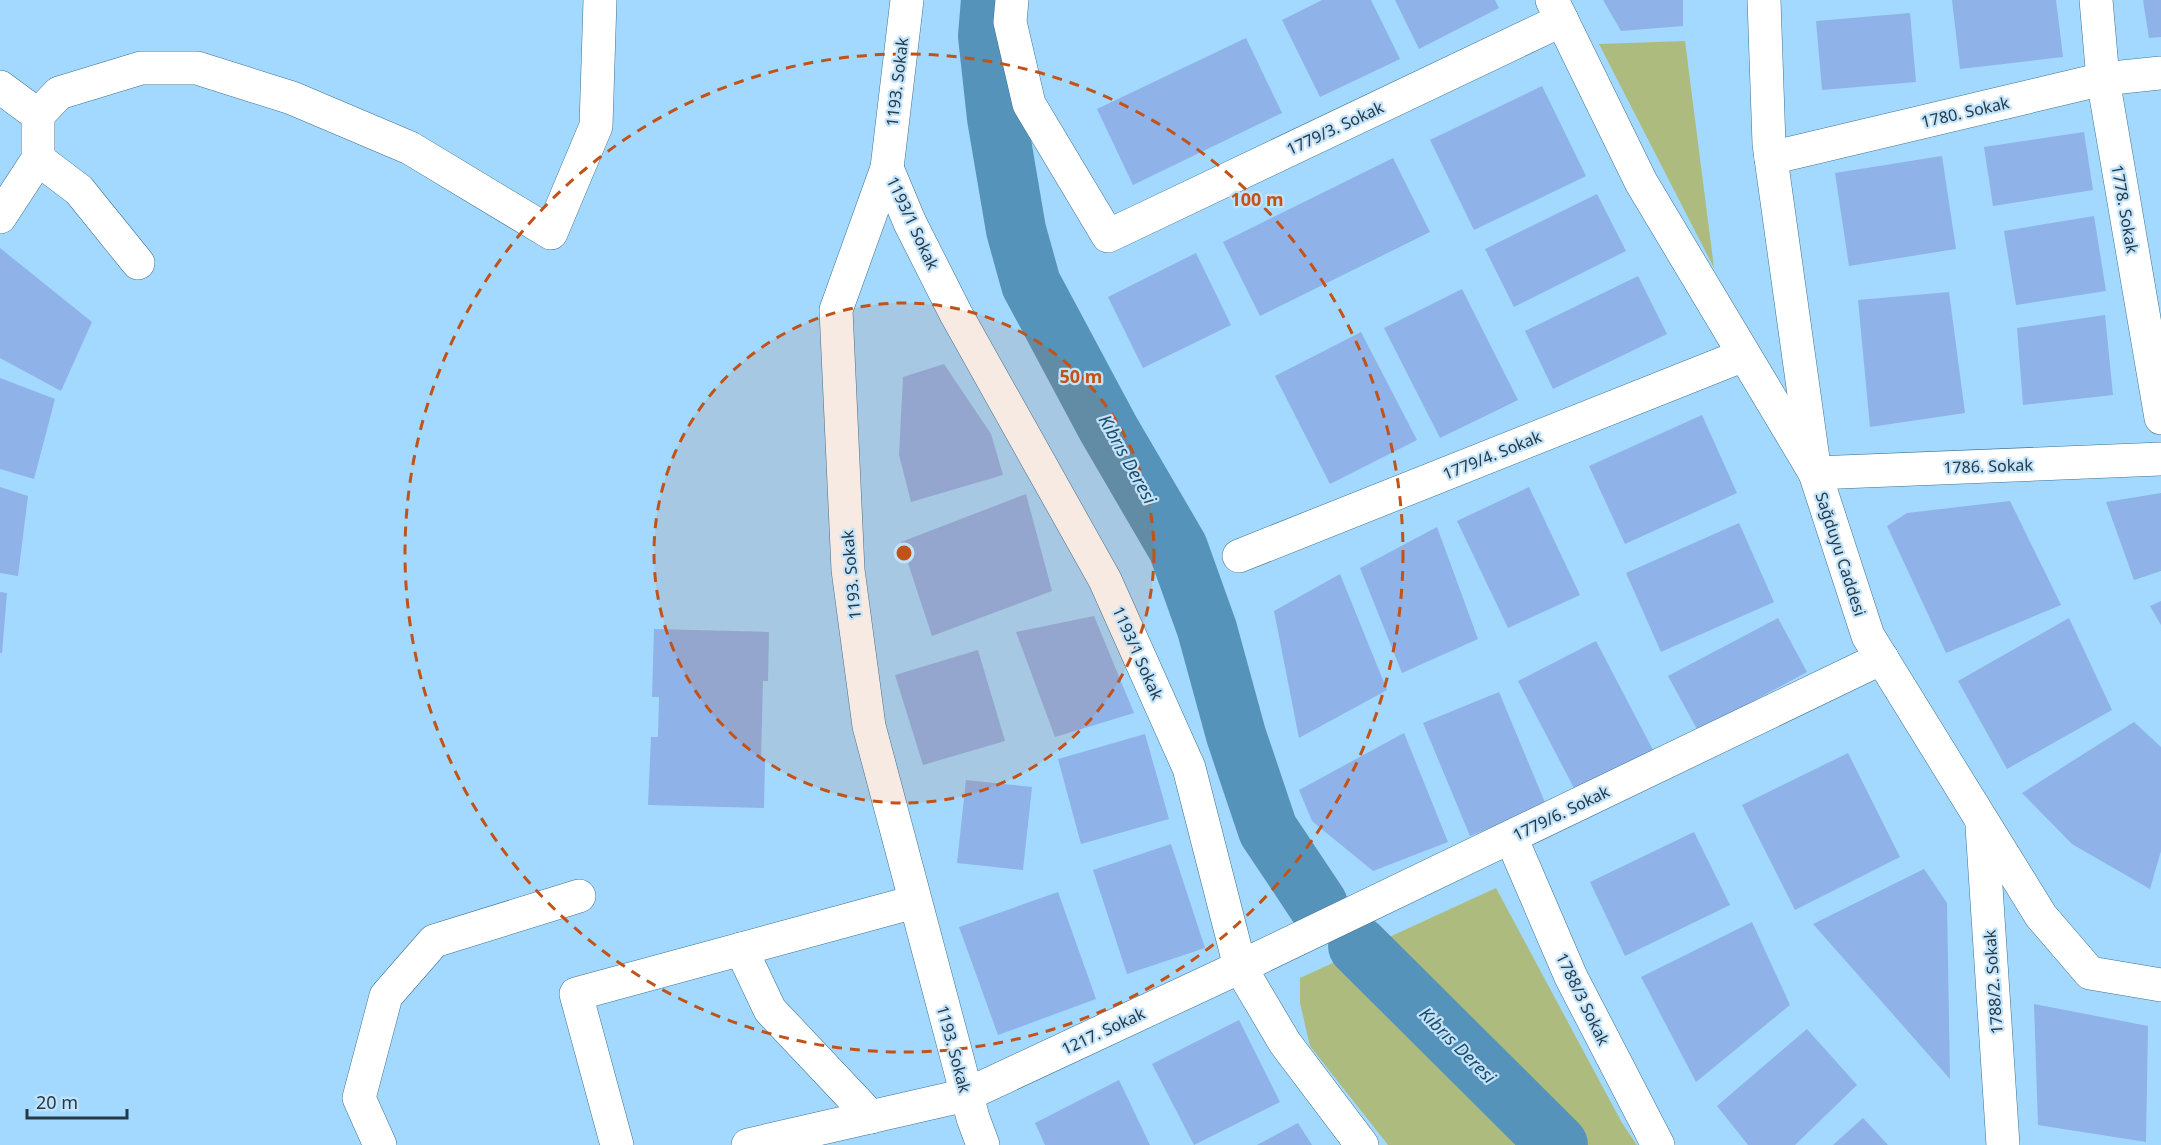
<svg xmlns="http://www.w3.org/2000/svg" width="2161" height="1145" viewBox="0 0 2161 1145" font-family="'Noto Sans',sans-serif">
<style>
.green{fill:#adbb7f}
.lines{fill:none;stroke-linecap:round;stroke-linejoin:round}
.river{stroke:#5693ba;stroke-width:60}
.building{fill:#8fb2e8}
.minor-casing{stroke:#3d7192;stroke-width:34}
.minor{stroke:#fff;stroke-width:33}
.ring{fill:none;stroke:#c15318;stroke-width:3;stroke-dasharray:10 8}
.labels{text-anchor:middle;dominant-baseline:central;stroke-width:4.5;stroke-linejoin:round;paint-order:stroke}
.street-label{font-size:16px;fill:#243a48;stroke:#c3e3fa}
.water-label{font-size:18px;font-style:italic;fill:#1d4c68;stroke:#c3e3fa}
.centre{fill:#c15318;stroke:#c3e3fa;stroke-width:3}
.ring-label{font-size:18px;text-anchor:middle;font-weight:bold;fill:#c15318;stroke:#c3e3fa;stroke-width:4.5;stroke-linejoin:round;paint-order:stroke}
</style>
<rect width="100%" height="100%" fill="#a3d9ff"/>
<g class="green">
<path d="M 1685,41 L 1714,268 L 1599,44 Z"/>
<path d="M 1496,888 L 1622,1123 L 1637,1145 L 1388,1145 L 1310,1046 L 1300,1003 L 1300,978 Z"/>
</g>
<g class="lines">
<g class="river">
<path d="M 991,0 L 988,36 L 997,118 L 1016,230 L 1031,284 L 1108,428 L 1178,548 L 1207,629 L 1236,735 L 1268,830 L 1318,905"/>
<path d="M 1358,946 L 1558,1145"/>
</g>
</g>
<g class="building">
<path d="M 1322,0 L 1371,0 L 1400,59 L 1320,97 L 1282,20 Z"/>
<path d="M 1395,0 L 1495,0 L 1499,8 L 1419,49 Z"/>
<path d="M 1603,0 L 1683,0 L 1683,26 L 1621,31 Z"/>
<path d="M 1952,0 L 2056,0 L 2063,57 L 1960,69 Z"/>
<path d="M 2143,0 L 2161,0 L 2161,37 L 2149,38 Z"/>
<path d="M 1910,13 L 1916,82 L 1822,90 L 1816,21 Z"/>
<path d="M 1246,38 L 1282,113 L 1133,185 L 1097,109 Z"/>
<path d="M 1542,86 L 1586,176 L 1474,230 L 1430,140 Z"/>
<path d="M 2084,132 L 2093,190 L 1993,206 L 1984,147 Z"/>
<path d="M 1942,156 L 1956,249 L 1849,266 L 1835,173 Z"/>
<path d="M 1393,158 L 1430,232 L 1260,316 L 1223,242 Z"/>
<path d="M 1597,194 L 1626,251 L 1514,307 L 1485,249 Z"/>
<path d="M 2094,216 L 2106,291 L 2016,305 L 2004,231 Z"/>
<path d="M 0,248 L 92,322 L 61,391 L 0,358 Z"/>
<path d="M 1196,253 L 1231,325 L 1143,368 L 1108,297 Z"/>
<path d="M 1638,276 L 1667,334 L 1553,389 L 1525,331 Z"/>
<path d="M 1462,289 L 1518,400 L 1440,438 L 1384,328 Z"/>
<path d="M 1949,292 L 1965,413 L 1870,427 L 1858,300 Z"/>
<path d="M 2105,315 L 2113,395 L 2023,405 L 2017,328 Z"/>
<path d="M 1361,332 L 1417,440 L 1330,484 L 1275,376 Z"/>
<path d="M 944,364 L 991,434 L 1003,475 L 911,502 L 899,455 L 903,377 Z"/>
<path d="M 0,378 L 55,399 L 34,479 L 0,469 Z"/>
<path d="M 1702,415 L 1737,493 L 1625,544 L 1589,466 Z"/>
<path d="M 0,487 L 28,496 L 18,576 L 0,573 Z"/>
<path d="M 1529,487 L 1580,595 L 1508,628 L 1457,521 Z"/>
<path d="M 2161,493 L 2161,571 L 2134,580 L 2106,502 Z"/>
<path d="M 1026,494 L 1052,591 L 932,636 L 901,542 Z"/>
<path d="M 2010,501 L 2061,605 L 1946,653 L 1887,526 L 1907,513 Z"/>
<path d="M 1739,523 L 1774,602 L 1661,652 L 1626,573 Z"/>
<path d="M 1437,527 L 1478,639 L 1402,673 L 1360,568 Z"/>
<path d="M 1340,574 L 1387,690 L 1299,738 L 1274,611 Z"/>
<path d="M 0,592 L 7,593 L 2,653 L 0,653 Z"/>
<path d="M 2161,601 L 2161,625 L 2150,606 Z"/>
<path d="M 1094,616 L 1134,713 L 1055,737 L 1016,632 Z"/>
<path d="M 1778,618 L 1807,672 L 1698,731 L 1668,676 Z"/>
<path d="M 2069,618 L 2112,710 L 2007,769 L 1958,681 Z"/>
<path d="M 654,629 L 769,632 L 768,681 L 763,681 L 761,758 L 765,759 L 764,808 L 648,805 L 651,737 L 658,737 L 659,697 L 652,697 Z"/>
<path d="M 1596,641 L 1653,750 L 1575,790 L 1518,681 Z"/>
<path d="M 978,650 L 1005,741 L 923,765 L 895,675 Z"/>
<path d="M 1499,692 L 1546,805 L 1470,836 L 1423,723 Z"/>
<path d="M 2134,722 L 2161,747 L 2161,851 L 2150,889 L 2072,844 L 2022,793 Z"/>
<path d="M 1404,733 L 1448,842 L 1373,871 L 1312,821 L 1299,790 Z"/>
<path d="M 1145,734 L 1169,819 L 1081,844 L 1058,759 Z"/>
<path d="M 1848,753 L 1900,857 L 1795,910 L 1742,805 Z"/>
<path d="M 966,780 L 1032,787 L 1023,870 L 957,863 Z"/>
<path d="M 1694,832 L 1730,905 L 1625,956 L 1590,882 Z"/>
<path d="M 1171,844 L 1205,948 L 1127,974 L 1093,870 Z"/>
<path d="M 1924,869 L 1947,903 L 1950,1079 L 1813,924 Z"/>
<path d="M 1058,892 L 1096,999 L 998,1035 L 959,927 Z"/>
<path d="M 1752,922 L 1790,1005 L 1696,1082 L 1641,977 Z"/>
<path d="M 2034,1004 L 2148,1026 L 2146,1142 L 2038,1125 Z"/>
<path d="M 1239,1020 L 1280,1102 L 1194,1145 L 1152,1064 Z"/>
<path d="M 1807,1029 L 1857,1085 L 1795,1145 L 1748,1145 L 1717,1106 Z"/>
<path d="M 1119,1080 L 1150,1145 L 1045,1145 L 1035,1123 Z"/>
<path d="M 1863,1118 L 1888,1145 L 1833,1145 Z"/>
<path d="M 1298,1123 L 1312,1145 L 1257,1145 Z"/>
</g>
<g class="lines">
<defs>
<g id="minor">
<path d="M 907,0 L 887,168 L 836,310 L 848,570 L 869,726 L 973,1118 L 983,1145"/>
<path d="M 1012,0 L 1010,22 L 1029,104 L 1108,236 L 1562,20"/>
<path d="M 1552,0 L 1641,182 L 1815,473 L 2161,459"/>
<path d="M 1764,0 L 1769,144 L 1815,473 L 1868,636 L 2041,916 L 2090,973 L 2161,985"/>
<path d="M 2096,0 L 2103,79 L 2161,418"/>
<path d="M 0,87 L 38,115 L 38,159 L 0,217"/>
<path d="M 38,115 L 59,93 L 141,68 L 197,68 L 292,98 L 410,148 L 551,233 L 596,126 L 600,0"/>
<path d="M 1771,158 L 2103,79 L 2161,73"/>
<path d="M 38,159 L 79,190 L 138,263"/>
<path d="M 887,168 L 910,223 L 956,314 L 1105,580 L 1189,768 L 1240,967 L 1285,1043 L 1362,1145"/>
<path d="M 1239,556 L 1744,355"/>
<path d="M 1982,826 L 2003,1145"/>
<path d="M 1516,849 L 1571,977 L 1658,1145"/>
<path d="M 741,949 L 770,1010 L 871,1117"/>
<path d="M 380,1145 L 359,1098 L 386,996 L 434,941 L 579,896"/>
<path d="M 617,1145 L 576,994 L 914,902"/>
<path d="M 748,1145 L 966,1095 L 1240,967 L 1882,658"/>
</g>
</defs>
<use href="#minor" class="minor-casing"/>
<use href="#minor" class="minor"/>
</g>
<circle cx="904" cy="553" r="250" fill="#c15318" fill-opacity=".12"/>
<g class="ring">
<circle cx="904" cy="553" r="250"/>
<circle cx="904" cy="553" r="499"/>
</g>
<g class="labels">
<g class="street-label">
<text transform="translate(897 82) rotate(-83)">1193. Sokak</text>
<text transform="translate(1965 112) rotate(-13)">1780. Sokak</text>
<text transform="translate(1335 128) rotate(-25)">1779/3. Sokak</text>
<text transform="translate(2125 209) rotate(80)">1778. Sokak</text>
<text transform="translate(913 223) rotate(65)">1193/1 Sokak</text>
<text transform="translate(1492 455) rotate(-22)">1779/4. Sokak</text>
<text transform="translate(1988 466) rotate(-2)">1786. Sokak</text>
<text transform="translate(1841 554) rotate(72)">Sağduyu Caddesi</text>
<text transform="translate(851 575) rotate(-95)">1193. Sokak</text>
<text transform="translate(1138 653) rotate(66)">1193/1 Sokak</text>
<text transform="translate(1561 813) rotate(-26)">1779/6. Sokak</text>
<text transform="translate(1993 982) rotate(-94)">1788/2. Sokak</text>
<text transform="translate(1583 999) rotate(64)">1788/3 Sokak</text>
<text transform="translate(1103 1031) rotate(-25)">1217. Sokak</text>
<text transform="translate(954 1049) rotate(75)">1193. Sokak</text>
</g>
<g class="water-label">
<text transform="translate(1128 459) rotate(61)">Kıbrıs Deresi</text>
<text transform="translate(1458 1045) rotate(45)">Kıbrıs Deresi</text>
</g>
</g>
<circle cx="904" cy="553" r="9" class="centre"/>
<g class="ring-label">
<text x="1257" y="206">100 m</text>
<text x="1081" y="383">50 m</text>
</g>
<path d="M27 1109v9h100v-9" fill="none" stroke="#243a48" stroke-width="3"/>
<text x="36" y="1109" font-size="18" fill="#243a48" stroke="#c3e3fa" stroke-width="4.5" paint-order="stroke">20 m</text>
</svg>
